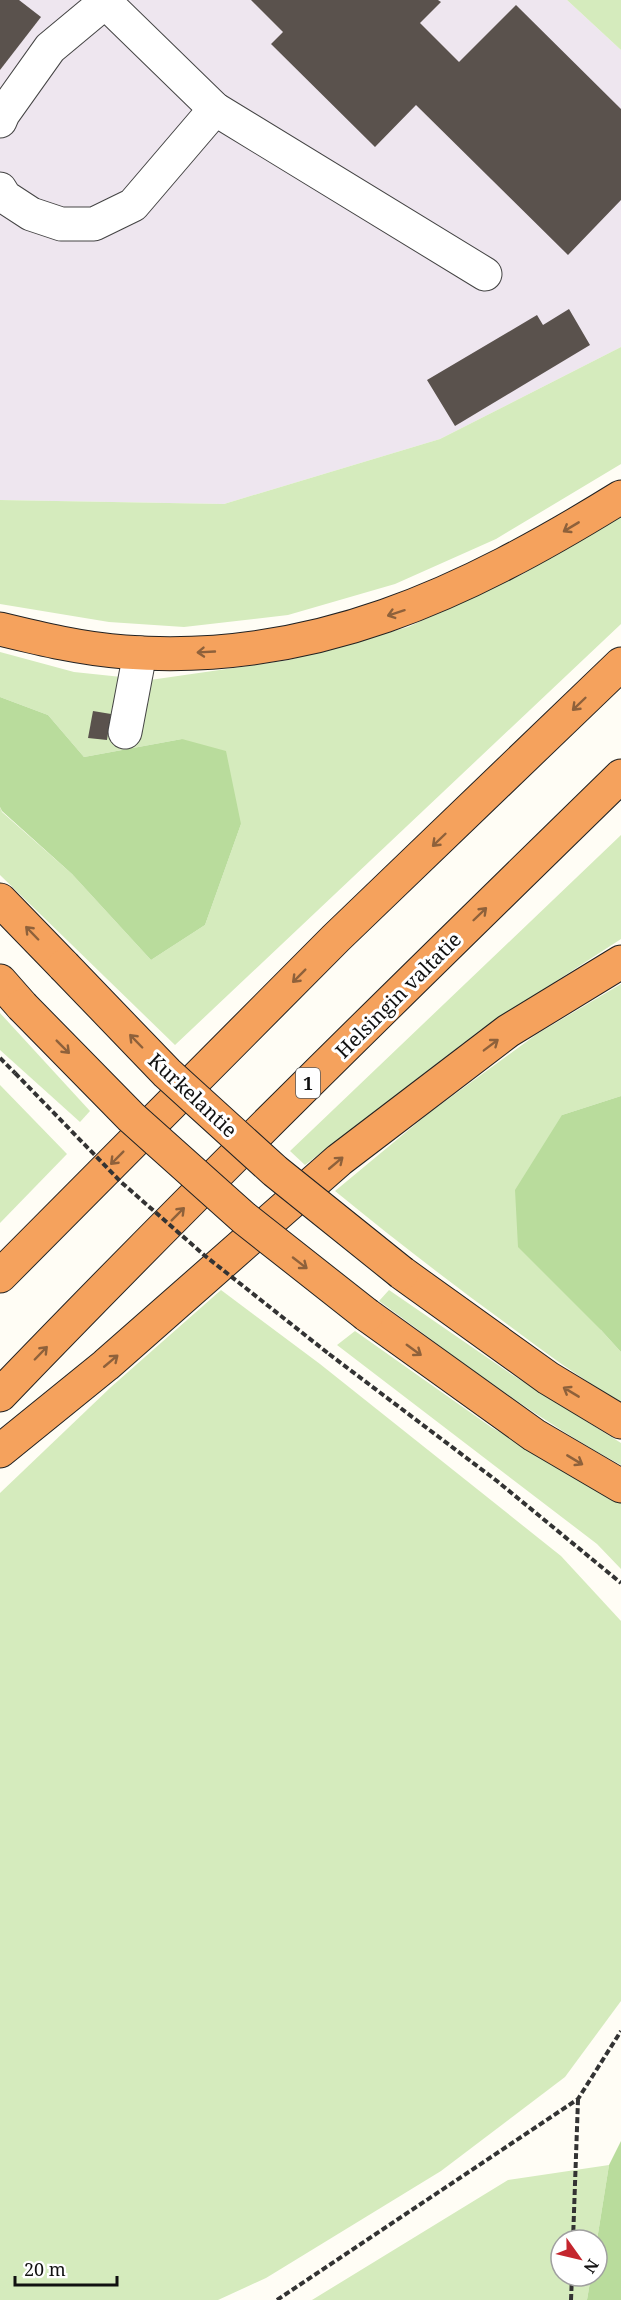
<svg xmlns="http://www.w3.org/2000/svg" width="621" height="2300" viewBox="0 0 621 2300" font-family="'Noto Serif',serif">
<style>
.industrial{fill:#eee6ef}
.green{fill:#d5ebbd}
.forest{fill:#b9dc9c}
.building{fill:#5a524d}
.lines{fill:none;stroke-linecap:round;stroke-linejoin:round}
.minor-casing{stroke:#444;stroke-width:35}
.highway-casing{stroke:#222;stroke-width:35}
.path{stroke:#333;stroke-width:4;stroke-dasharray:6 3;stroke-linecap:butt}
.minor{stroke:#fff;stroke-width:33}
.highway{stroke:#f5a25d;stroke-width:33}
.highway-bridge-casing{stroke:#222;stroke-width:35;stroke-linecap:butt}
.path-bridge{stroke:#333;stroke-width:4;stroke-dasharray:6 3;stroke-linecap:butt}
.highway-bridge{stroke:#f5a25d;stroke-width:33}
.oneway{stroke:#8e613b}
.labels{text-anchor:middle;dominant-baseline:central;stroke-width:6;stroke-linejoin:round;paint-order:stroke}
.shield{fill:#fff;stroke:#585858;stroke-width:1.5}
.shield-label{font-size:18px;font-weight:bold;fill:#111}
.street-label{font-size:20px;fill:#111;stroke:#fff}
</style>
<rect width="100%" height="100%" fill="#fffdf5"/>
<path class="industrial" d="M 0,0 L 567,0 L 621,50 L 621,347 L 440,439 L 224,504 L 0,500 Z"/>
<g class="green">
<path d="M 567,0 L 621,0 L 621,50 Z"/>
<path d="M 621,347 L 621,464 L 496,539 L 395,584 L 288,615 L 184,627 L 109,622 L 0,604 L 0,500 L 224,504 L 440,439 Z"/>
<path d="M 621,514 L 621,624 L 175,1045 L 0,875 L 0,807 L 2,812 L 72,874 L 151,960 L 205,925 L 241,824 L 182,739 L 84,757 L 48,715 L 0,697 L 0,652 L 74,672 L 150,680 L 289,660 L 408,627 L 523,574 Z"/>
<path d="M 621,835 L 621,939 L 479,1031 L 305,1165 L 290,1151 Z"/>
<path d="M 621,984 L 621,1096 L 562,1115 L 601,1330 L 621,1352 L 621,1402 C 581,1379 544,1352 507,1324 C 448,1281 391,1237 335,1191 L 429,1113 L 537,1034 Z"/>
<path d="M 0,1013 L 90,1111 L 80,1122 L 0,1050 Z"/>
<path d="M 0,1085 L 67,1154 L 0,1223 Z"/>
<path d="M 221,1290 L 320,1364 L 561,1556 L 621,1621 L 621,2001 L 565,2077 L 441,2171 L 266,2278 L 218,2300 L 0,2300 L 0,1493 L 111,1387 Z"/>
<path d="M 389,1290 L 511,1374 L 621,1443 L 621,1465 C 535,1419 457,1358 379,1301 Z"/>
<path d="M 355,1331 L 491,1427 L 621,1502 L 621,1569 L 597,1544 L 337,1345 Z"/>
<path d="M 609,2165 L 597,2240 L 561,2240 L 561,2276 L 591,2276 L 587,2300 L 312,2300 L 508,2180 Z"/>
</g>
<g class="forest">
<path d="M 0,697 L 48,715 L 84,757 L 182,739 L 226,751 L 241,824 L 205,925 L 151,960 L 72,874 L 2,811 L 0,807 Z"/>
<path d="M 621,1096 L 621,1352 L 601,1330 L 518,1247 L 515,1190 L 562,1115 Z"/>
<path d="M 621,2141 L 621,2300 L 587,2300 L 591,2276 L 597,2276 L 597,2240 L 609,2165 Z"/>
</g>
<g class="building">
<path d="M 0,0 L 19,0 L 41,17 L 0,70 Z"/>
<path d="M 251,0 L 438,0 L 441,2 L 420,23 L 459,62 L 516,5 L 621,109 L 621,200 L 568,255 L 416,105 L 375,147 L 271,44 L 283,32 Z"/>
<path d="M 569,309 L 590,345 L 455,426 L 427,380 L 537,315 L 543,325 Z"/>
<path d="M 93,711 L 111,714 L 107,740 L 88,738 Z"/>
</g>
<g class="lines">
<defs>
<g id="minor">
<path d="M 103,0 L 215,109 L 485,274"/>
<path d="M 0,121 L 3,114 L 50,48 L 104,3"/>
<path d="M 0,189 L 5,197 L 31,214 L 61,224 L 94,224 L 133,205 L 215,109"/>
<path d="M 125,732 L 140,653"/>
</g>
<g id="highway">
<path d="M 0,629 C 41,639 83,649 125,652 C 313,666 466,593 621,497"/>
<path d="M 0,900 L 64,966"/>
<path d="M 0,981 L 22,1006"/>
<path d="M 402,1273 L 548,1378 L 621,1422"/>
<path d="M 0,1276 L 336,938 L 621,664"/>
<path d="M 367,1315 L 534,1435 L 621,1486"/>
<path d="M 0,1395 C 203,1184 412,980 621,776"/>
<path d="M 0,1451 L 106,1365 L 339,1160 L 508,1031 L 621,962"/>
</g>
</defs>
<use href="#minor" class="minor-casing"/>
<use href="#highway" class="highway-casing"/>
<g class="path">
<path d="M 0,1058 L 15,1073"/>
<path d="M 329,1354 L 497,1481 L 621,1583"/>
<path d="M 573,2240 L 578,2100"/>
<path d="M 277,2300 L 578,2099 L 621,2031"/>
<path d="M 571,2300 L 572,2276"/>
</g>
<use href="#minor" class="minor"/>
<use href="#highway" class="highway"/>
<defs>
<g id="highway-bridge">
<path d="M 64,966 L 167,1073 L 275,1171 L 402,1273"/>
<path d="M 22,1006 L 131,1117 L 244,1218 L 367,1315"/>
</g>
</defs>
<use href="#highway-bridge" class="highway-bridge-casing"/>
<path class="path-bridge" d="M 15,1073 L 121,1182 L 204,1255 L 329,1354"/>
<use href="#highway-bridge" class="highway-bridge"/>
</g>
<defs><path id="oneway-shaft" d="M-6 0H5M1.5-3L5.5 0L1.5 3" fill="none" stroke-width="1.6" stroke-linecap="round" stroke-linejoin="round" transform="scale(1.5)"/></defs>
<g class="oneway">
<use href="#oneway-shaft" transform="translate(571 527) rotate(149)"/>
<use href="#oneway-shaft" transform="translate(396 613) rotate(162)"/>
<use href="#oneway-shaft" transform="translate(206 652) rotate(177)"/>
<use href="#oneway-shaft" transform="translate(579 704) rotate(136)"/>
<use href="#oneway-shaft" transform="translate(439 840) rotate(136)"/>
<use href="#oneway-shaft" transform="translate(480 914) rotate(-44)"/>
<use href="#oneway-shaft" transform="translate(32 933) rotate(-134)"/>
<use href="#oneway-shaft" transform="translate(299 976) rotate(135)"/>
<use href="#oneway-shaft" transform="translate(136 1041) rotate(-134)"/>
<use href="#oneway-shaft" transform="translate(491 1045) rotate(-37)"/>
<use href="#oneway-shaft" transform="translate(63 1047) rotate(45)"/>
<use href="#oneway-shaft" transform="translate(117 1158) rotate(135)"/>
<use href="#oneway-shaft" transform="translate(336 1163) rotate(-40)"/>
<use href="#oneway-shaft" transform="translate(178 1214) rotate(-45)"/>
<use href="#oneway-shaft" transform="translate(300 1263) rotate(38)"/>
<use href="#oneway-shaft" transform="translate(414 1350) rotate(36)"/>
<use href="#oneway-shaft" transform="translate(41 1353) rotate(-46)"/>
<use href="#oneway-shaft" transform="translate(111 1361) rotate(-40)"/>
<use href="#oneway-shaft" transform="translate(571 1392) rotate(-149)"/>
<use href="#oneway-shaft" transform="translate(575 1460) rotate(31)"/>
</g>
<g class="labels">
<rect class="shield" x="296" y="1068" width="24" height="30" rx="4.5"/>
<g class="shield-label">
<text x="308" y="1083">1</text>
</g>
<g class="street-label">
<text transform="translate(398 995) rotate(-45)">Helsingin valtatie</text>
<text transform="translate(193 1095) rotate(43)">Kurkelantie</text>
</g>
</g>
<g transform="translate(579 2258) rotate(124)"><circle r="28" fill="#ffffff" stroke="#a0a0a0" stroke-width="1.5"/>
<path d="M0-4.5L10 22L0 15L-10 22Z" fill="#c4262e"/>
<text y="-9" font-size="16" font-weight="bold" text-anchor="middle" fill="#111111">N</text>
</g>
<path d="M15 2276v9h102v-9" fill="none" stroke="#111111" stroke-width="3"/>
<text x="24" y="2276" font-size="18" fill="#111111" stroke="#ffffff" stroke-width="4.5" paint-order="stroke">20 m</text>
</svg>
